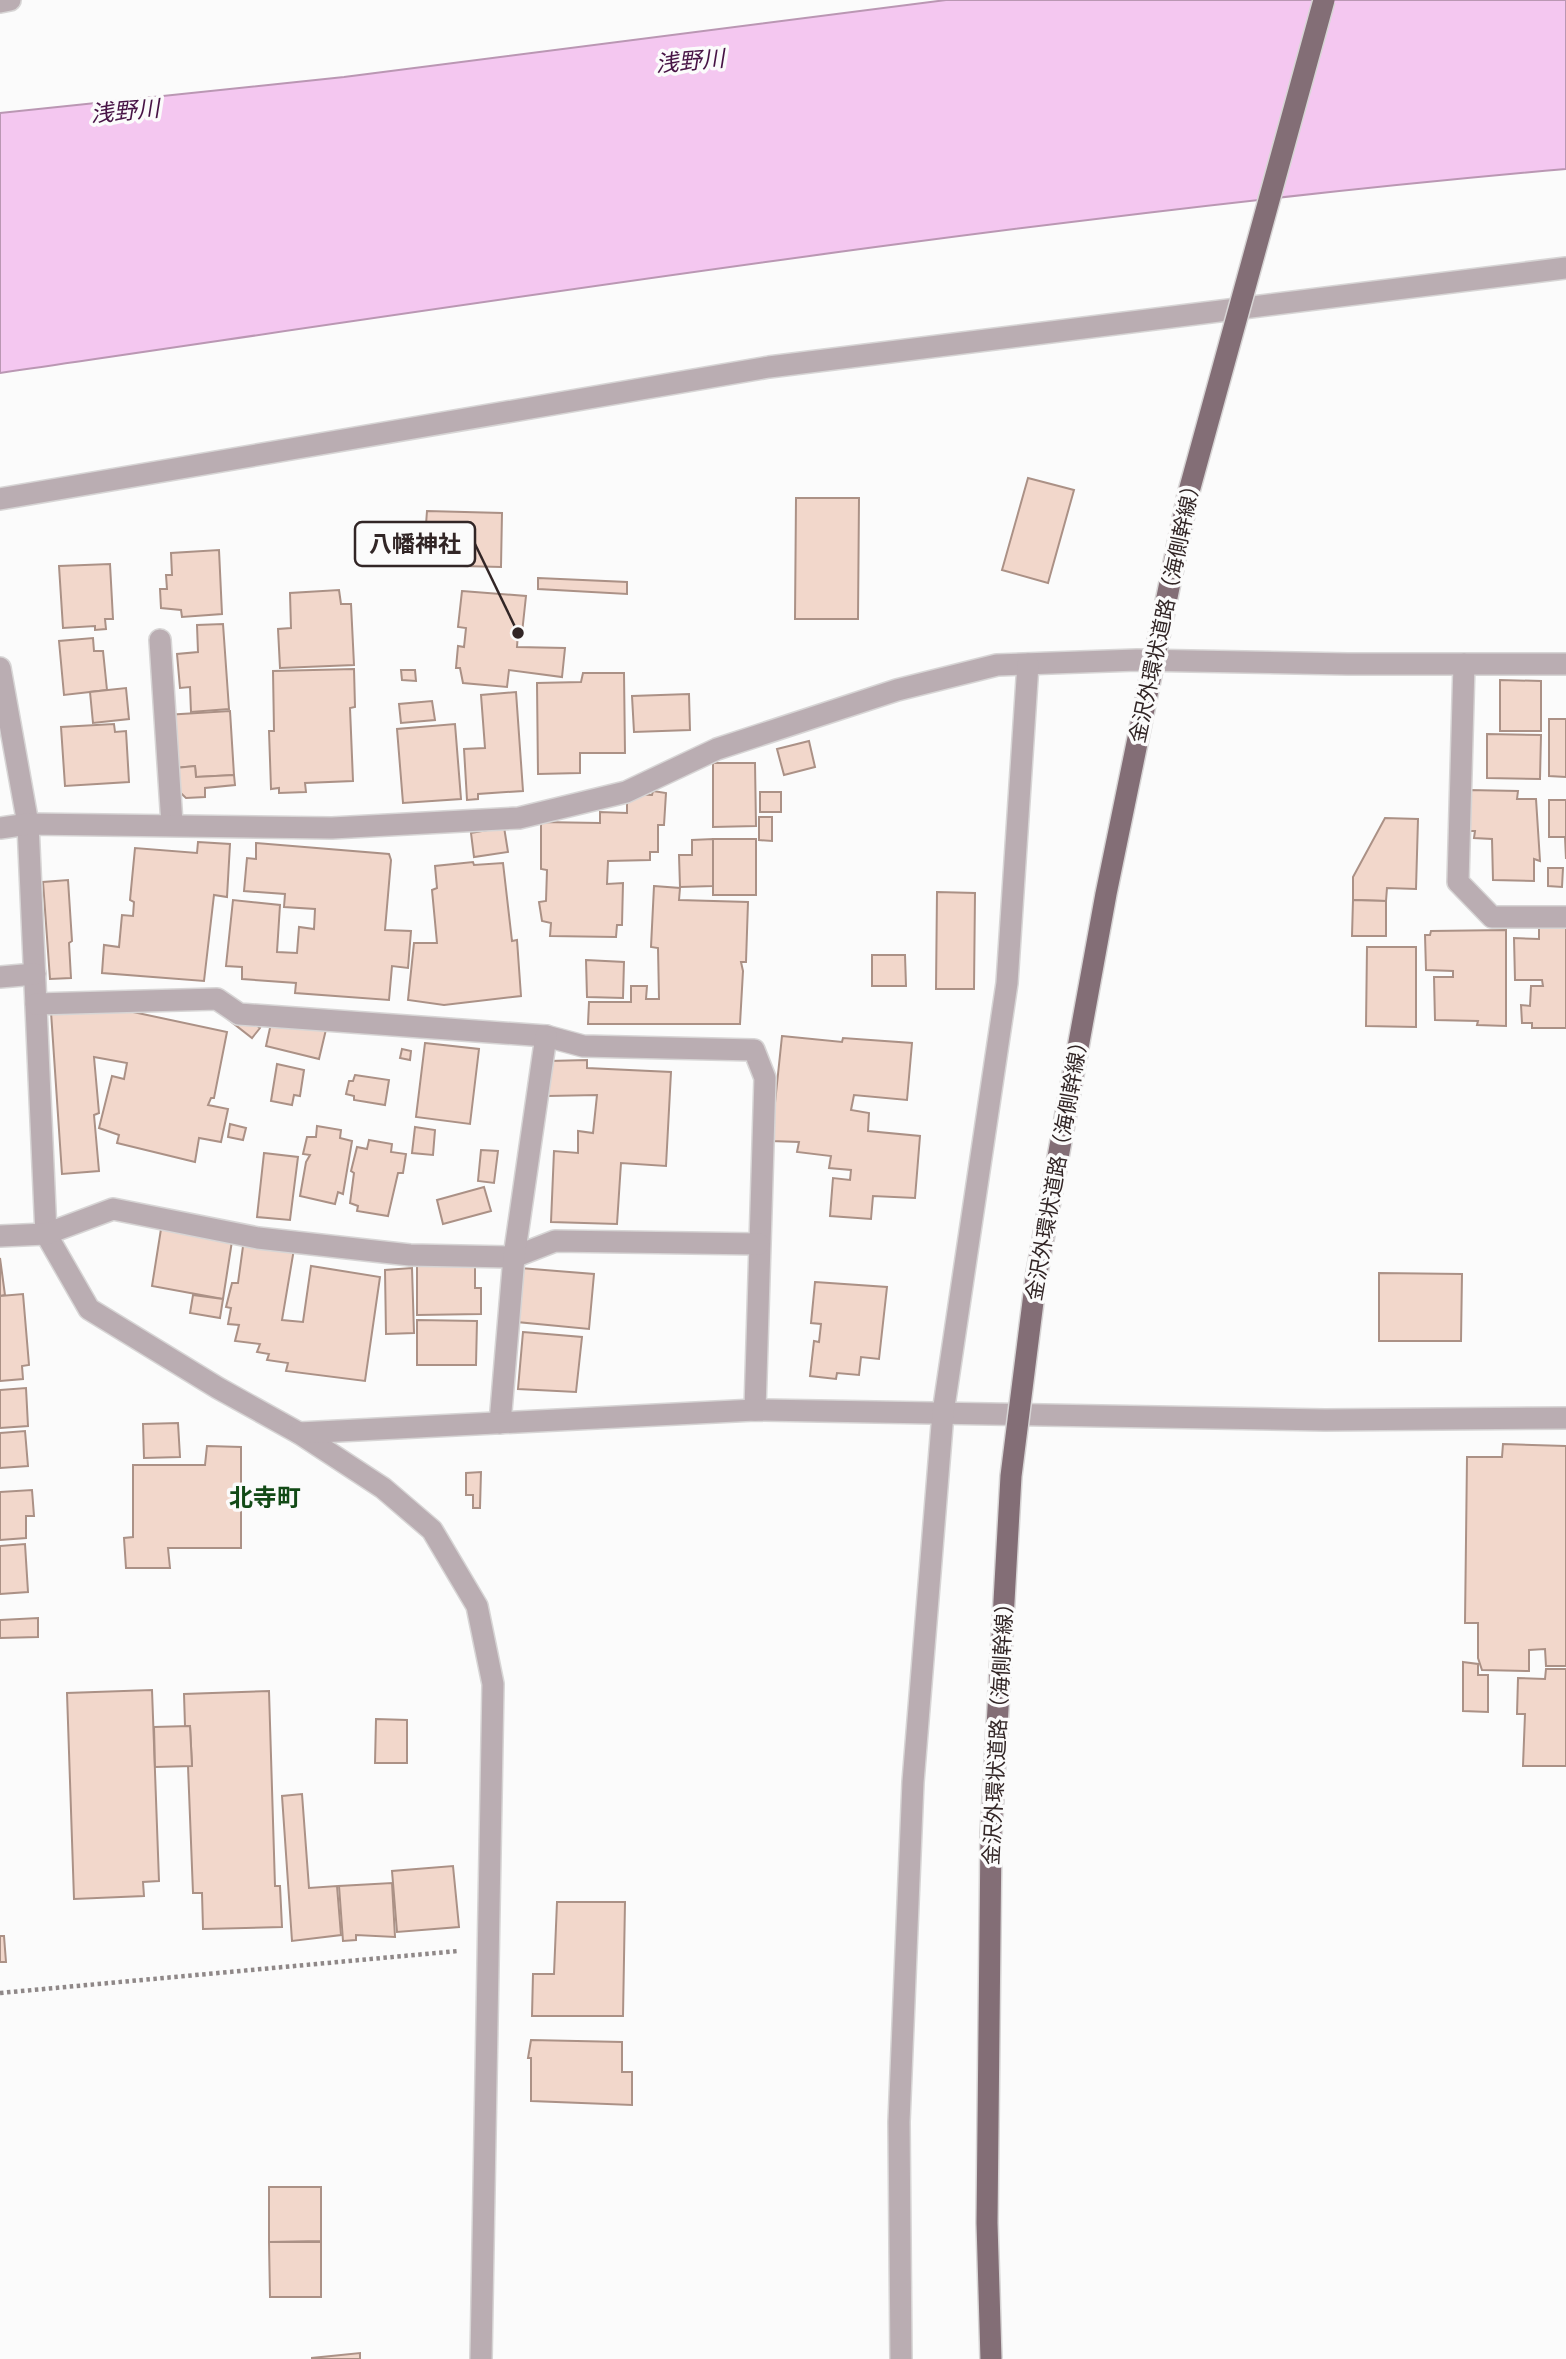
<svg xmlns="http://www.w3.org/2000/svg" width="1566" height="2359" viewBox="0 0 1566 2359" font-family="'Source Serif 4','Noto Sans JP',serif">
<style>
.water{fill:#f4c7f0;stroke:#ba97b3;stroke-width:2}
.building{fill:#f2d7cb;stroke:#ab9186;stroke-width:2}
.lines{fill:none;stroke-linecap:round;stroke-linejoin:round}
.minor-casing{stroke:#d7d5d5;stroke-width:24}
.path{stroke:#8f8888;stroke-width:4.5;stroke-dasharray:3.5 3.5;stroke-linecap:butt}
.minor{stroke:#baadb2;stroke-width:21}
.major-bridge-casing{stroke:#d7d5d5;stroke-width:24;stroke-linecap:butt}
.major-bridge{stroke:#836e76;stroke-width:21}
.labels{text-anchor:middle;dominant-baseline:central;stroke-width:7;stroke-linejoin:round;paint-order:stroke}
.street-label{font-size:21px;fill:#322626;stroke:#fbfbfb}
.water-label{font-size:23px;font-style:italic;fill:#471345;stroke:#fbfbfb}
.quarter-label{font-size:24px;font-weight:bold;fill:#124a16;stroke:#fbfbfb}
.leader{fill:none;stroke:#322626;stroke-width:2.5}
.callout-dot{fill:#322626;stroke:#fbfbfb;stroke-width:2.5}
.callout{fill:#fbfbfb;stroke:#322626;stroke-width:2.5}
.callout-label{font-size:23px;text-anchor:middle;font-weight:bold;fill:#322626}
</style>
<rect width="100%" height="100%" fill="#fbfbfb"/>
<path class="water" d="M 946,0 L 1566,0 L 1566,169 C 1042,215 521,297 0,373 L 0,113 L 344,77 Z"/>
<g class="building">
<path d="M 1028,478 L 1074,490 L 1048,583 L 1002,570 Z"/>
<path d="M 796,498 L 859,498 L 858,619 L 795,619 Z"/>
<path d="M 427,511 L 502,513 L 501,567 L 423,565 Z"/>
<path d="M 219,550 L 222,614 L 182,617 L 181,610 L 161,608 L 160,589 L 167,589 L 166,575 L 172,575 L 171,553 Z"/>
<path d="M 110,564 L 113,619 L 105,619 L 106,629 L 95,630 L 95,626 L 63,628 L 59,566 Z"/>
<path d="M 538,578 L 627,582 L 627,594 L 538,589 Z"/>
<path d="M 339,590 L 341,604 L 351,604 L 354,665 L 280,668 L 278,629 L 291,628 L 290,593 Z"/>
<path d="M 462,591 L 526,596 L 522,633 L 518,633 L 517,647 L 565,648 L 562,677 L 509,670 L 507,687 L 463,683 L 460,668 L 456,668 L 458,646 L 464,647 L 466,628 L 458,627 Z"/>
<path d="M 223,624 L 229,709 L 191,712 L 190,687 L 180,688 L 177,654 L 198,652 L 197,625 Z"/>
<path d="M 93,638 L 94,651 L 103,651 L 107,690 L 64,695 L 59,641 Z"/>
<path d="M 354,669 L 355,707 L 350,708 L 353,781 L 305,783 L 306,792 L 279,793 L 279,788 L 271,789 L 269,731 L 274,731 L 273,671 Z"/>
<path d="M 401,670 L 415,670 L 416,681 L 402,680 Z"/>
<path d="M 583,673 L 624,673 L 625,753 L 580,753 L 580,773 L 538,774 L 537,683 L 581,682 Z"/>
<path d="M 1500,680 L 1541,681 L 1541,731 L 1500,731 Z"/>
<path d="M 126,688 L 129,719 L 93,723 L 90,692 Z"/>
<path d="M 516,692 L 523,791 L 478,794 L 478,799 L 467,800 L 464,749 L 485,748 L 481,695 Z"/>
<path d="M 689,694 L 690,730 L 634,732 L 632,696 Z"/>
<path d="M 432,701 L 435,720 L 401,723 L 399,704 Z"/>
<path d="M 230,711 L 234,775 L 196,777 L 195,766 L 175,768 L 165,715 Z"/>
<path d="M 1549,719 L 1566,719 L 1566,777 L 1549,776 Z"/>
<path d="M 114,724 L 115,732 L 126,731 L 129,782 L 65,786 L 61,727 Z"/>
<path d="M 455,724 L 461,799 L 403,803 L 397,729 Z"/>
<path d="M 1487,734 L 1541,735 L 1540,779 L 1487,778 Z"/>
<path d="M 809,741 L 815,767 L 784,775 L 777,749 Z"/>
<path d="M 713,763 L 755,763 L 756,826 L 713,827 Z"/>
<path d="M 195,766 L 196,777 L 234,775 L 235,785 L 205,788 L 205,797 L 186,798 L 169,782 L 175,768 Z"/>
<path d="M 1468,790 L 1518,791 L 1517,799 L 1536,799 L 1540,861 L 1534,859 L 1534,881 L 1493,880 L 1492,839 L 1474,838 L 1475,831 L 1469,831 Z"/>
<path d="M 653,791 L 666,793 L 664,825 L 658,825 L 658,852 L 650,852 L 650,860 L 608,861 L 607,884 L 623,883 L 622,925 L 617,925 L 616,937 L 550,936 L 551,923 L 542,921 L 539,902 L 546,901 L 547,870 L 541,869 L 541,822 L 600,823 L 600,812 L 627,813 L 627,794 L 652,795 Z"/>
<rect x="760" y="792" width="21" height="20"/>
<path d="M 1549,800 L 1566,800 L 1566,859 L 1565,837 L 1549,837 Z"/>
<path d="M 759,817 L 772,817 L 772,841 L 759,840 Z"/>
<path d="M 1385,818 L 1418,819 L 1416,889 L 1387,888 L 1386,901 L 1353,900 L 1353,877 Z"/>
<path d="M 504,827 L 508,852 L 474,857 L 471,833 Z"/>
<rect x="713" y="839" width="43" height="56"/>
<path d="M 713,839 L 713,886 L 680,887 L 679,855 L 692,855 L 692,840 Z"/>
<path d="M 198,842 L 230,844 L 227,897 L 214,895 L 204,981 L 102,973 L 104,945 L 119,947 L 122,915 L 133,916 L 134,902 L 130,900 L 135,848 L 197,853 Z"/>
<path d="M 256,843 L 389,854 L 391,860 L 385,930 L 411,931 L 408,968 L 392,966 L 389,1000 L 295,993 L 296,983 L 242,979 L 242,967 L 226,966 L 233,900 L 280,905 L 277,952 L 297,953 L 299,927 L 314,929 L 315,909 L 284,907 L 285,894 L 244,891 L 247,858 L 256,859 Z"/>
<path d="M 473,862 L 474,865 L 503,863 L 512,941 L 517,940 L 521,996 L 444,1005 L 408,1000 L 414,943 L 437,943 L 432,890 L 437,888 L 435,866 Z"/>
<path d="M 1548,868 L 1563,868 L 1562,887 L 1548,886 Z"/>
<path d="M 68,880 L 72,941 L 69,943 L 71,978 L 50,979 L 43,882 Z"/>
<path d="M 654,886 L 680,888 L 679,900 L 748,902 L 746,962 L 741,962 L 743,971 L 740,1024 L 588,1024 L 589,1002 L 631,1002 L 631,986 L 647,986 L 646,999 L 659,999 L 658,948 L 651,947 Z"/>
<path d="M 937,892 L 975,893 L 974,989 L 936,989 Z"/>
<path d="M 1353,900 L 1386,901 L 1386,936 L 1352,936 Z"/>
<path d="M 1539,927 L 1566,927 L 1566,1028 L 1532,1028 L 1532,1023 L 1522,1023 L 1521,1005 L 1530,1006 L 1531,986 L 1543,986 L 1542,980 L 1515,980 L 1514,938 L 1539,939 Z"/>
<path d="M 1506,930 L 1506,1026 L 1477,1025 L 1478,1021 L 1435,1020 L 1434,977 L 1453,977 L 1453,971 L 1426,970 L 1425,935 L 1430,935 L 1431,931 Z"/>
<path d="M 1367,947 L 1416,947 L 1416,1027 L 1366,1026 Z"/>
<path d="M 872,955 L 905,955 L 906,986 L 872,986 Z"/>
<path d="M 586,960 L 624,962 L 623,998 L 587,997 Z"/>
<path d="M 80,1008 L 133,1012 L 227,1032 L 214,1098 L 211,1098 L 208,1105 L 228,1109 L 221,1142 L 199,1138 L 195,1162 L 117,1143 L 119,1135 L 99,1128 L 112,1076 L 124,1079 L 127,1063 L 94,1057 L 99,1113 L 94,1115 L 99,1171 L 62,1174 L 51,1012 Z"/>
<path d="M 237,1010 L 260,1028 L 252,1038 L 229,1020 Z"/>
<path d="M 274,1010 L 328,1021 L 319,1059 L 266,1046 Z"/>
<path d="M 782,1036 L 842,1042 L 843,1038 L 912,1043 L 907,1100 L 854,1095 L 851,1110 L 869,1113 L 868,1131 L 920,1136 L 915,1198 L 873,1196 L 871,1219 L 830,1216 L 833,1178 L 850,1180 L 851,1170 L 829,1168 L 831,1156 L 797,1152 L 799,1142 L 771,1141 Z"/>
<path d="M 425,1043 L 479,1049 L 470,1124 L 416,1117 Z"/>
<path d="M 402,1049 L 411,1051 L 410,1060 L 400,1058 Z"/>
<path d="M 587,1060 L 587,1068 L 671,1072 L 666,1166 L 621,1163 L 617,1224 L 551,1222 L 554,1151 L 578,1153 L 578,1131 L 593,1133 L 597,1095 L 548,1096 L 549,1061 Z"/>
<path d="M 277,1064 L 304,1070 L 300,1096 L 294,1095 L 292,1105 L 271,1101 Z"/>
<path d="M 355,1075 L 389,1080 L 385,1105 L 354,1100 L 354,1096 L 346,1094 L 349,1081 L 353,1081 Z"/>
<path d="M 230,1124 L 246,1128 L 243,1140 L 228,1137 Z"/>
<path d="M 317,1126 L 341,1130 L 340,1138 L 352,1141 L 343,1194 L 338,1192 L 335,1204 L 300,1196 L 306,1162 L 310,1155 L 303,1154 L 307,1137 L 316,1137 Z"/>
<path d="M 415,1127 L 435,1130 L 433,1155 L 412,1153 Z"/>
<path d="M 369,1140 L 392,1144 L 391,1152 L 406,1154 L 403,1173 L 398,1173 L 388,1216 L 357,1211 L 358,1206 L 350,1203 L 354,1173 L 351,1171 L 357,1147 L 367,1149 Z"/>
<path d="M 481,1150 L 498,1151 L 494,1183 L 478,1181 Z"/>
<path d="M 264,1153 L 298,1157 L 290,1220 L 257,1217 Z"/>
<path d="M 484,1187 L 491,1211 L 443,1224 L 437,1200 Z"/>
<path d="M 161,1229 L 232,1241 L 223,1299 L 152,1286 Z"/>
<path d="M 244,1239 L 294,1249 L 282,1320 L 303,1322 L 311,1266 L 380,1277 L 365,1381 L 286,1371 L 288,1363 L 267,1360 L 269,1354 L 257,1352 L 260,1344 L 235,1341 L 239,1325 L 228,1324 L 231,1308 L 226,1307 L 232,1283 L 238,1283 Z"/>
<path d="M 0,1258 L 5,1295 L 0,1296 Z"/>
<path d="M 417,1259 L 475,1259 L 475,1288 L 481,1288 L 481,1314 L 417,1315 Z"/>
<path d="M 412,1268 L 414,1333 L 386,1334 L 385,1270 Z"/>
<path d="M 520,1268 L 594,1274 L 589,1329 L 517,1322 Z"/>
<path d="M 1379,1273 L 1462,1274 L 1461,1341 L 1379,1341 Z"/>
<path d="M 815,1282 L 887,1287 L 879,1359 L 861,1357 L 859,1375 L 837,1373 L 836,1379 L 810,1376 L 814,1341 L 819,1342 L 821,1324 L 811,1323 Z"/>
<path d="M 23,1294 L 29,1365 L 22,1366 L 23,1379 L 0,1381 L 0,1296 Z"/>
<path d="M 193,1295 L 223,1299 L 220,1318 L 190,1313 Z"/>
<path d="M 417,1320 L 477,1321 L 476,1365 L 417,1365 Z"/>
<path d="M 523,1332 L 582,1337 L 576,1392 L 518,1389 Z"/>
<path d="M 26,1388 L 28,1426 L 0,1428 L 0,1390 Z"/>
<path d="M 178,1423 L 180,1457 L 144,1458 L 143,1424 Z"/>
<path d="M 25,1431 L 28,1466 L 0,1468 L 0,1433 Z"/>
<path d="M 1503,1444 L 1566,1446 L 1566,1666 L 1546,1666 L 1545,1649 L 1529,1650 L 1529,1671 L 1482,1670 L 1478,1658 L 1478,1623 L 1465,1623 L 1467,1457 L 1502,1457 Z"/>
<path d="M 207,1446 L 241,1447 L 241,1548 L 168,1548 L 170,1568 L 126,1568 L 124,1538 L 133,1537 L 133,1465 L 205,1465 Z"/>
<path d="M 481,1472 L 480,1508 L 473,1508 L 473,1495 L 466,1495 L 466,1473 Z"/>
<path d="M 32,1490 L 34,1516 L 26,1516 L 26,1538 L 0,1540 L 0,1492 Z"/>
<path d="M 25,1544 L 28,1592 L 0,1594 L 0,1546 Z"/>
<path d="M 38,1618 L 38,1637 L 0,1638 L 0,1620 Z"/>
<path d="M 1463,1662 L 1478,1664 L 1478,1675 L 1488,1675 L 1488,1712 L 1463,1711 Z"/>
<path d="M 1546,1669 L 1566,1669 L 1566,1766 L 1523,1766 L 1525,1714 L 1517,1714 L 1518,1678 L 1545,1679 Z"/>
<path d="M 152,1690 L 159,1881 L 143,1882 L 144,1896 L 74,1899 L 67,1693 Z"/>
<path d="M 269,1691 L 275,1886 L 280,1886 L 282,1927 L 203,1929 L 202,1893 L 193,1893 L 188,1766 L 192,1766 L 190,1726 L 185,1726 L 184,1694 Z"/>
<path d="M 376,1719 L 407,1720 L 407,1763 L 375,1763 Z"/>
<path d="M 190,1726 L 192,1766 L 155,1767 L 154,1727 Z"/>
<path d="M 302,1794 L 309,1888 L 337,1886 L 341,1935 L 292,1941 L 282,1796 Z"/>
<path d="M 453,1866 L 459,1927 L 397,1932 L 392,1871 Z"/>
<path d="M 392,1883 L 395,1937 L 356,1935 L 356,1940 L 343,1941 L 339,1886 Z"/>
<path d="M 557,1902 L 625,1902 L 623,2016 L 532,2016 L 533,1974 L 554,1974 Z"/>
<path d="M 0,1936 L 4,1936 L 6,1962 L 0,1962 Z"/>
<path d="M 531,2040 L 622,2042 L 622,2072 L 632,2072 L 632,2105 L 531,2101 L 531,2058 L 528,2058 Z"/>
<path d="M 269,2187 L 321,2187 L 321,2241 L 269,2242 Z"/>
<path d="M 269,2242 L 321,2242 L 321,2297 L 270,2297 Z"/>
<path d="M 360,2353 L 360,2359 L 312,2359 L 312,2358 Z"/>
</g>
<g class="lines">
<defs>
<g id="minor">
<path d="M 0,2 L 10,0"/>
<path d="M 0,499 L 769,367 L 1566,268"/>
<path d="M 160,640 L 172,824"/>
<path d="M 1464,664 L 1458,882 L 1492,917 L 1566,917"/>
<path d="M 0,668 L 28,824 L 46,1234 L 89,1309 L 218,1388 L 299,1433 L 383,1488 L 432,1530 L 477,1606 L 493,1684 L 481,2359"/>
<path d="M 0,828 L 28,824 L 332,828 L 519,818 L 626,792 L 717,749 L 897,690 L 997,665 L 1137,660 L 1348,664 L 1566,664"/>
<path d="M 0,977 L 35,974"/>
<path d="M 36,1004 L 217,999 L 239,1014 L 546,1036 L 583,1046 L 754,1050 L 765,1078 L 755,1410"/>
<path d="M 0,1236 L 46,1234 L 113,1209 L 258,1238 L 410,1255 L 514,1257 L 555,1241 L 759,1244"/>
<path d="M 500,1423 L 514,1257 L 546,1036"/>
<path d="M 299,1433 L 755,1410 L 1325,1420 L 1566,1418"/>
<path d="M 901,2359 L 899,2122 L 913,1782 L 943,1413 L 1007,983 L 1028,664"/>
</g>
</defs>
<use href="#minor" class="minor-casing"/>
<path class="path" d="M 0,1993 L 458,1951"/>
<use href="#minor" class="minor"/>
<defs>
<path id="major-bridge" d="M 991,2359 L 987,2223 L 991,1834 L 1011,1476 L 1036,1278 L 1106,894 L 1188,495 L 1324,0"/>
</defs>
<use href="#major-bridge" class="major-bridge-casing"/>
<use href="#major-bridge" class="major-bridge"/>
</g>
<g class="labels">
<g class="street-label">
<text transform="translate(1165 609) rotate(-78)">金沢外環状道路（海側幹線）</text>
<text transform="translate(1057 1166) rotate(-80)">金沢外環状道路（海側幹線）</text>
<text transform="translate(998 1729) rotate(-87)">金沢外環状道路（海側幹線）</text>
</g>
<g class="water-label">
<text transform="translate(690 61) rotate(-5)">浅野川</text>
<text transform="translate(125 111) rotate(-5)">浅野川</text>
</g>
<g class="quarter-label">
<text x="265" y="1497">北寺町</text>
</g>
</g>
<path class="leader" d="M518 633L475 544"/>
<circle class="callout-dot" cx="518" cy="633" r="7"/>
<rect class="callout" x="355" y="522" width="120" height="44" rx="7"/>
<g class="callout-label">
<text x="415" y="552">八幡神社</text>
</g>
</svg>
